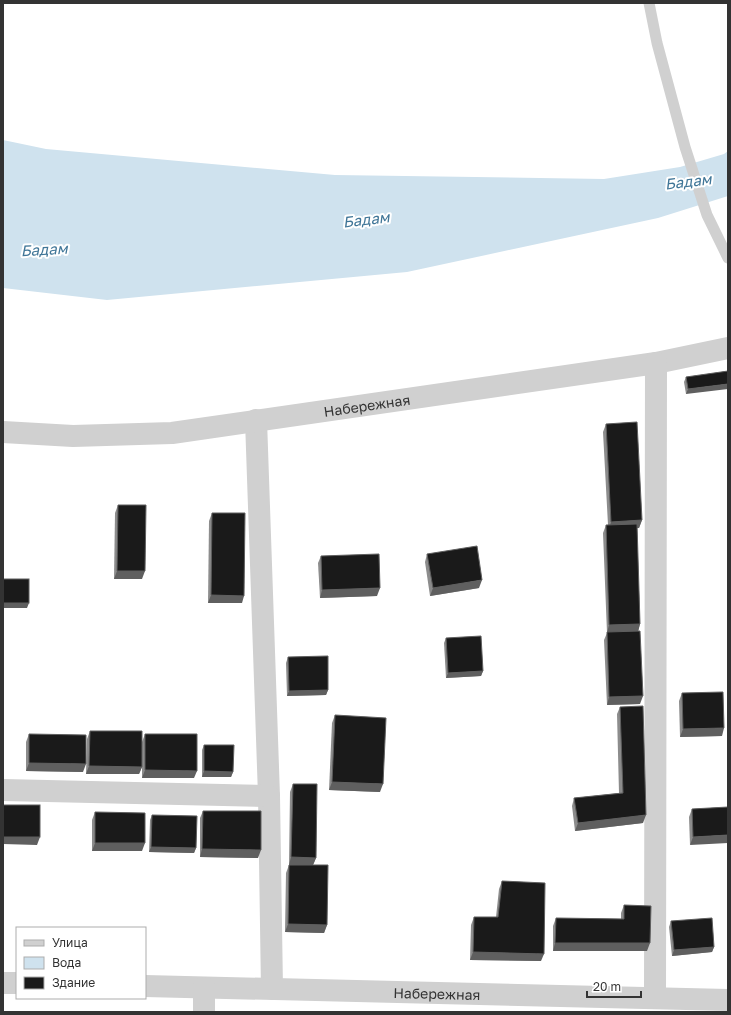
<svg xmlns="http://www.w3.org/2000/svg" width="731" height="1015" viewBox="0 0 731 1015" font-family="'Golos Text',sans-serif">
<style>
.water{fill:#cfe2ee}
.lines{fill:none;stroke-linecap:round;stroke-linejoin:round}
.lane{stroke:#d0d0d0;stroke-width:11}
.street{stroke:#d0d0d0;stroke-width:22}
.wall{fill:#8c8c8c}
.shaded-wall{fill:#5f5f5f}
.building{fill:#1a1a1a;stroke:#5f5f5f}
.labels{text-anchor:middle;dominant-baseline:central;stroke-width:4;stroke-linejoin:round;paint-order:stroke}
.street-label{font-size:14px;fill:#333;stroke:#fff}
.water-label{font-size:15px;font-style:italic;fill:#3f7597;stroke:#fff}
</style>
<rect width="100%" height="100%" fill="#fff"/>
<path class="water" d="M 3,140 L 46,149 L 335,175 L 604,179 L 680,167 L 724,154 L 728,151 L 728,196 L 658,218 L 407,272 L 107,300 L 3,288 Z"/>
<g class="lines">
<path class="lane" d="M 649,3 L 657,43 L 685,147 L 707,215 L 728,258"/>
<g class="street">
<path d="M 256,420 L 269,796 L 272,989"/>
<path id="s1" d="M 3,432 L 73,436 L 172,433 L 656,363 L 728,348"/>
<path d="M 3,790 L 269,796"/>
<path d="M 3,983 L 17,983"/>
<path id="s2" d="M 145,986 L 728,1000"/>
<path d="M 655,998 L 656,363"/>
<path d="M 204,1012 L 204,988"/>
</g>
</g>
<g class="wall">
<path d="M 728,371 L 686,394 L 684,382 L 686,377 Z"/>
<path d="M 606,424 L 642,520 L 639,528 L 637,528 L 640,624 L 638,631 L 640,704 L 607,705 L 604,640 L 607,633 L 603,533 L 606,525 L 608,525 L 603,432 Z"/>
<path d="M 118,505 L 142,579 L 114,579 L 115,513 Z"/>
<path d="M 212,513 L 242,603 L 208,603 L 209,521 Z"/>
<path d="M 427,554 L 479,588 L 430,596 L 425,562 Z"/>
<path d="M 321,556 L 377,596 L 320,598 L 318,563 Z"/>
<path d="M 446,638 L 483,671 L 481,676 L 446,678 L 444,643 Z"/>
<path d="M 288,657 L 328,690 L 326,695 L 287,696 L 286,663 Z"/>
<path d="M 682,693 L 722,736 L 680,737 L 679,701 Z"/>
<path d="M 620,707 L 643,823 L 575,831 L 572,806 L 574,798 L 619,793 L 617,714 Z"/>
<path d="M 335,715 L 380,792 L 329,790 L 332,723 Z"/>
<path d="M 90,731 L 142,767 L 139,774 L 86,774 L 87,739 Z"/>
<path d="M 29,734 L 83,772 L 26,771 L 26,742 Z"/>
<path d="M 145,734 L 194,778 L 142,778 L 142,742 Z"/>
<path d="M 204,745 L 233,772 L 231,777 L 202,777 L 202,750 Z"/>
<path d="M 293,784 L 316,858 L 313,865 L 327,925 L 324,933 L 285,932 L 286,873 L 289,865 L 290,792 Z"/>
<path d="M 728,807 L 690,845 L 689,817 L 692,809 Z"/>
<path d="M 203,811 L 258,858 L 200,857 L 200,818 Z"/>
<path d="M 95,812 L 142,851 L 92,851 L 92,820 Z"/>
<path d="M 152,815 L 196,848 L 194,853 L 149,852 L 150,820 Z"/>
<path d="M 502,881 L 541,961 L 470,960 L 471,925 L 474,917 L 496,917 L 499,889 Z"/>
<path d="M 624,905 L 647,951 L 553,951 L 553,926 L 556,918 L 621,919 L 621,913 Z"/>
<path d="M 671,921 L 714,947 L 712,952 L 672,956 L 669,927 Z"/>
</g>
<g class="shaded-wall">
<path d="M 728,384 L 728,389 L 686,394 L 688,389 Z"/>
<path d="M 642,520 L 639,528 L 609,530 L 611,522 Z"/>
<path d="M 117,571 L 145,571 L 142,579 L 114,579 Z"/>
<path d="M 482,580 L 479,588 L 430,596 L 433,588 Z"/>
<path d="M 380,588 L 377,596 L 320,598 L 322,590 Z"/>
<path d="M 211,595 L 244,596 L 242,603 L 208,603 Z"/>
<path d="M 3,603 L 29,603 L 27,608 L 3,608 Z"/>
<path d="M 640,624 L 638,632 L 607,633 L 609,625 Z"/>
<path d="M 483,671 L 481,676 L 446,678 L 448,673 Z"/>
<path d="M 328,690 L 326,695 L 287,696 L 289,691 Z"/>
<path d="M 643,696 L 640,704 L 607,705 L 609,697 Z"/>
<path d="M 724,728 L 722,736 L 680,737 L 683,729 Z"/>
<path d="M 29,763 L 86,764 L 83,772 L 26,771 Z"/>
<path d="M 89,766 L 142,767 L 139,774 L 86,774 Z"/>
<path d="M 145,770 L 197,771 L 194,778 L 142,778 Z"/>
<path d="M 204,771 L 233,772 L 231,777 L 202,777 Z"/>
<path d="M 332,782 L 383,784 L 380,792 L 329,790 Z"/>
<path d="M 646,815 L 643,823 L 575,831 L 578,823 Z"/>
<path d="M 728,835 L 728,843 L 690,845 L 693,837 Z"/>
<path d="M 3,837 L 40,837 L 37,845 L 3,844 Z"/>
<path d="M 95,843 L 145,843 L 142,851 L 92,851 Z"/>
<path d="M 151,847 L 196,848 L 194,853 L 149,852 Z"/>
<path d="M 202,849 L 261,850 L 258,858 L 200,857 Z"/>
<path d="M 291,857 L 316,858 L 313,865 L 289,865 Z"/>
<path d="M 288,924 L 327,925 L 324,933 L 285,932 Z"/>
<path d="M 555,943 L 650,943 L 647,951 L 553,951 Z"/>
<path d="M 714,947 L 712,952 L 672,956 L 674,950 Z"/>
<path d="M 473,952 L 544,954 L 541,961 L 470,960 Z"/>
</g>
<g class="building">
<path d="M 728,371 L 728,384 L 688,389 L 686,377 Z"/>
<path d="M 637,422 L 642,520 L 611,522 L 606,424 Z"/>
<path d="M 118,505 L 146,505 L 145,571 L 117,571 Z"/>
<path d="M 212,513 L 245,513 L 244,596 L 211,595 Z"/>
<path d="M 637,524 L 640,624 L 609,625 L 606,525 Z"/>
<path d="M 477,546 L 482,580 L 433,588 L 427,554 Z"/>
<path d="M 379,554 L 380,588 L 322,590 L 321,556 Z"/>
<rect x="3" y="579" width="26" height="24"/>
<path d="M 640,631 L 643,696 L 609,697 L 607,632 Z"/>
<path d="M 481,636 L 483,671 L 448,673 L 446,638 Z"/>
<path d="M 328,656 L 328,690 L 289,691 L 288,657 Z"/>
<path d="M 723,692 L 724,728 L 683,729 L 682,693 Z"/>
<path d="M 643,706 L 646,815 L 578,823 L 574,798 L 623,793 L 620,707 Z"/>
<path d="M 335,715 L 386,718 L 383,784 L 332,782 Z"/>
<path d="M 90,731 L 142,731 L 142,767 L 89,766 Z"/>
<path d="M 29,734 L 86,735 L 86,764 L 29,763 Z"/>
<path d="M 145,734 L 197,734 L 197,771 L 145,770 Z"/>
<path d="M 204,745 L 234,745 L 233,772 L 204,771 Z"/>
<path d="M 293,784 L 317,784 L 316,858 L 291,857 Z"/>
<rect x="3" y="805" width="37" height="32"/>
<path d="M 728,807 L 728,835 L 693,837 L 692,809 Z"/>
<path d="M 203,811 L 261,811 L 261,850 L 202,849 Z"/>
<path d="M 95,812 L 145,813 L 145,843 L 95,843 Z"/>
<path d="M 152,815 L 197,816 L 196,848 L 151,847 Z"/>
<path d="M 289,865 L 328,865 L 327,925 L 288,924 Z"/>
<path d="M 502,881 L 545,883 L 544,954 L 473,952 L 474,917 L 498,917 Z"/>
<path d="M 624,905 L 651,906 L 650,943 L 555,943 L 556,918 L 624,919 Z"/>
<path d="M 712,918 L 714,947 L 674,950 L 671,921 Z"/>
</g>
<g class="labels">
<g class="street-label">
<text stroke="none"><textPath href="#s1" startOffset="366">Набережная</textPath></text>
<text stroke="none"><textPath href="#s2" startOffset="292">Набережная</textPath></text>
</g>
<g class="water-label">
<text transform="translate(688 181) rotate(-7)">Бадам</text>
<text transform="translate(366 219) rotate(-7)">Бадам</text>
<text transform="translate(44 249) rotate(-3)">Бадам</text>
</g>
</g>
<rect width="731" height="1015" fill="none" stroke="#333333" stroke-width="8"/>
<rect x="16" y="927" width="130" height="72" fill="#ffffff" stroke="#adadad"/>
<rect x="24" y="940" width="20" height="6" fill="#d0d0d0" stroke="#adadad"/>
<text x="52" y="947" font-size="12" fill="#333333">Улица</text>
<rect x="24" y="957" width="20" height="12" fill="#cfe2ee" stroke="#adadad"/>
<text x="52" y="967" font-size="12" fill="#333333">Вода</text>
<rect x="24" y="977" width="20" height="12" fill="#1a1a1a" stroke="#adadad"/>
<text x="52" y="987" font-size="12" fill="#333333">Здание</text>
<path d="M587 991v6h54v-6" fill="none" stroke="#333333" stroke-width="2"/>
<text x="593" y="991" font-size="12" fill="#333333" stroke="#ffffff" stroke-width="3" paint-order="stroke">20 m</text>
</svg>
